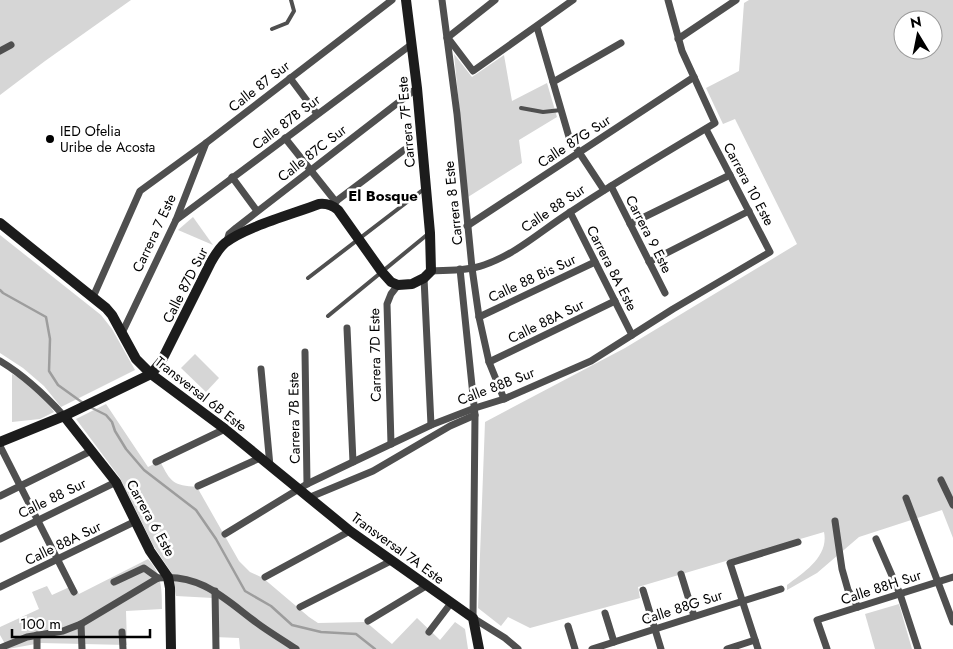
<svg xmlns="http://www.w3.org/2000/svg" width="953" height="649" viewBox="0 0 953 649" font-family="Jost,sans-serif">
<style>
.green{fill:#d6d6d6;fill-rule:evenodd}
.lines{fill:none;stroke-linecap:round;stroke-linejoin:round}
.stream{stroke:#9d9d9d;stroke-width:2.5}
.lane{stroke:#4f4f4f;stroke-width:4}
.street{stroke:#4f4f4f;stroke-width:7}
.secondary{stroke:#1c1c1c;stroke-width:10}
.poi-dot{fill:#000;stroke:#fff;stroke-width:2}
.labels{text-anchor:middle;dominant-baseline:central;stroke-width:5;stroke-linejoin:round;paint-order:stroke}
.street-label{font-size:14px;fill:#000;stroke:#fff}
.poi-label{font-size:14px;fill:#000;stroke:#fff;text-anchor:start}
.neighbourhood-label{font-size:15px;font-weight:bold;fill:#000;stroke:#fff}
</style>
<rect width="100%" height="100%" fill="#fff"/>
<g class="green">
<path d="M 0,0 L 131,0 L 45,61 L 0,95 Z"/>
<path d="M 749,0 L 953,0 L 953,538 L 942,510 L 859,537 L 817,573 L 787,590 L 787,585 C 805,572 829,556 824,532 L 638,587 L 640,598 L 530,628 L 508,617 L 501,626 L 478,608 L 485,422 L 625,348 L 797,244 L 735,119 L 723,124 L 706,88 L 739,71 L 744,3 ZM 903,20 L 933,20 L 933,50 L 903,50 Z"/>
<path d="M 454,54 L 472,77 L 504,55 L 512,101 L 547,83 L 557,117 L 519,140 L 522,163 L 468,197 Z"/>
<path d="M 193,217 L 213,245 L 178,230 Z"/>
<path d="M 0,235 L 101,315 L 112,329 L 135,370 L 61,407 L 44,386 L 23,368 L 0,353 Z"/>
<path d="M 195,354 L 219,378 L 206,392 L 181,368 Z"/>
<path d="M 12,374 C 30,382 43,396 54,412 L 40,419 L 12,422 Z"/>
<path d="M 106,404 L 148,467 L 160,461 C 171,483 173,485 197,487 L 239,561 L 250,572 L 263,578 L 309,617 L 318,623 L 366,622 L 392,644 L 417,618 L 440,640 L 455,622 L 465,629 L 468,649 L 240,649 L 239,638 L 214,637 L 213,598 L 176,596 L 171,572 L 153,545 L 120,478 L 76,419 Z"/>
<path d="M 148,559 C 162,574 162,590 162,609 L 126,611 L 127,645 L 41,643 L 8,649 L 0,635 L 0,627 L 39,609 L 32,592 L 47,586 L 52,595 L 74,585 L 79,594 Z"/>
<path d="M 899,604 L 912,649 L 875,649 L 865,614 Z"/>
</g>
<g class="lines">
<g class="stream">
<path d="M 0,290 L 3,293 L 46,317 L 50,339 L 49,371 L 58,385 L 83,403"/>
<path d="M 90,407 L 106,415 L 112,422 L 115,431 L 126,449 L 144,470 L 196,510 L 216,539 L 245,591 L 271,606 L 292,625 L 321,632 L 356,634 L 375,649"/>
</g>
<g class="lane">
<path d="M 272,29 L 287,23 L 294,11 L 291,0"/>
<path d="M 521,108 L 543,112 L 561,110"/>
<path d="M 308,278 L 424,189"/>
<path d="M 328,316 L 428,234"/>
</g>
<g class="street">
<path d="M 442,0 L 457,114 L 472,268 L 479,317 L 489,362 L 504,399"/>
<path d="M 537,27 L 569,137 L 604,190"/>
<path d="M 447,38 L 495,0"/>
<path d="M 448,38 L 473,71 L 573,0"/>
<path d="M 678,39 L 736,0"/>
<path d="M 0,51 L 11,45"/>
<path d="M 290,78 L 317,114"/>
<path d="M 553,82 L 621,43"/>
<path d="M 285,138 L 336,202"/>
<path d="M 232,177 L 257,211"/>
<path d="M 611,186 L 665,293"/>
<path d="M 331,205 L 404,150"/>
<path d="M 570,212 L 632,335"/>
<path d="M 176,220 L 412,44"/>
<path d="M 630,224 L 730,175"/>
<path d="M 467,226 L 694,77"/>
<path d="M 227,241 L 229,234 L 236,228 L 417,88"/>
<path d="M 649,262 L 749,211"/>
<path d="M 460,269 L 475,415 L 473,618 L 505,638 L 518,649"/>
<path d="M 431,271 C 448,270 468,271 484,265 C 517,254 543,229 572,211 C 619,180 667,152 715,123 L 682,51 L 668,0"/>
<path d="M 424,278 L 431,425"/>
<path d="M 93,297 L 140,191 L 206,143 L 392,0"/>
<path d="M 479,317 L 595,262"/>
<path d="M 347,328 L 353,462"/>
<path d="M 122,333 L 176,220 L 206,143"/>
<path d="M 305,352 L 307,484"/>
<path d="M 0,361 C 25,376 45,395 64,416"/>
<path d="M 489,362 L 615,301"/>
<path d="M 261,369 L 270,466"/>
<path d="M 391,444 L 387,304 L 391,294 L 398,285"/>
<path d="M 0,446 L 74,592"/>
<path d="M 156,462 L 225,429"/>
<path d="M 941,480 L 953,505"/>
<path d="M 198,486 L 260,458"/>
<path d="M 0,496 L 91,451"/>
<path d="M 308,498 L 373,471 L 450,426 L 475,415"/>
<path d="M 906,498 L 953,622"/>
<path d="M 835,521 L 842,569 L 848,590 L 858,607"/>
<path d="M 225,534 L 307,484 L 353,462 L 431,425 L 475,408 L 504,399 L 591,361 L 673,309 L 770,252 L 706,129"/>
<path d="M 0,539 L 116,482"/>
<path d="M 876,539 L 900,594 L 918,649"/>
<path d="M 681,574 L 694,616"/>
<path d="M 265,577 L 350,531"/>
<path d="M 114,582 L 144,568 L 158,578"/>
<path d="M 0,587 L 136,521"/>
<path d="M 643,590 L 661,649"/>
<path d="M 215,591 L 216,649"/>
<path d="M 300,607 L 391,561"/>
<path d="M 605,613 L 614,642"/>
<path d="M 368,621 L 426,586"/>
<path d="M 81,624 L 82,649"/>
<path d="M 568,626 L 575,649"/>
<path d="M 122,632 L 123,649"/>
<path d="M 429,632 L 451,603"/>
<path d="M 37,635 L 37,649"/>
<path d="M 0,648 L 27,637 L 63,631 L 81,624 L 158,578 C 201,573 226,600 257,623 C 269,632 283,640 296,649"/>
<path d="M 592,649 L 781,589"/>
<path d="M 727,649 L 755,640"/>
<path d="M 758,649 L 730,563 L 798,542"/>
<path d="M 827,649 L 817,620 L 953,577"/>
</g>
<g class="secondary">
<path d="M 0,223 L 106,308 L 112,315 L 136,359 L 151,374 L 225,429 L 350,531 L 473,618 L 479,649"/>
<path d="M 64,416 L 116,482 L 150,551 L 168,577 L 170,588 L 171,649"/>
<path d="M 0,442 L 64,416 L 151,374 L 161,362 L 211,262 C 215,255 219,248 225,243 C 245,227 293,214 319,204 C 327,203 332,205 338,210 L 382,272 L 391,282 L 398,285 L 412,284 L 424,278 L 431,271 L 430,233 L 417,88 L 406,0"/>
</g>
</g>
<circle class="poi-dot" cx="50" cy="139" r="5"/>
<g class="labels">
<g class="street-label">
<text transform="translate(259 86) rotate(-38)">Calle 87 Sur</text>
<text transform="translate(286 122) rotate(-37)">Calle 87B Sur</text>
<text transform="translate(406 122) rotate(-95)">Carrera 7F Este</text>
<text transform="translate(574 141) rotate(-33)">Calle 87G Sur</text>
<text transform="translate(312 153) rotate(-38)">Calle 87C Sur</text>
<text transform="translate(749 184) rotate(62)">Carrera 10 Este</text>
<text transform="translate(453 203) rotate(-96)">Carrera 8 Este</text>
<text transform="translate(553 208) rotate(-34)">Calle 88 Sur</text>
<text transform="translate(154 233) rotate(-65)">Carrera 7 Este</text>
<text transform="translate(649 234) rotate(63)">Carrera 9 Este</text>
<text transform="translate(612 268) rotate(63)">Carrera 8A Este</text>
<text transform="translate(532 278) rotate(-25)">Calle 88 Bis Sur</text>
<text transform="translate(185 285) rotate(-63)">Calle 87D Sur</text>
<text transform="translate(546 321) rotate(-26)">Calle 88A Sur</text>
<text transform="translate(375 355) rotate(-91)">Carrera 7D Este</text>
<text transform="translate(496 386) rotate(-21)">Calle 88B Sur</text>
<text transform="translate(201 394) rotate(38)">Transversal 6B Este</text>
<text transform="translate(294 418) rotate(-91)">Carrera 7B Este</text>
<text transform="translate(52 498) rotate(-26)">Calle 88 Sur</text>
<text transform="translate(151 518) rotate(61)">Carrera 6 Este</text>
<text transform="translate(63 543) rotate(-26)">Calle 88A Sur</text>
<text transform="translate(398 548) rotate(36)">Transversal 7A Este</text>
<text transform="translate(881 587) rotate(-18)">Calle 88H Sur</text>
<text transform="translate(682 607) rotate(-18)">Calle 88G Sur</text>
</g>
<g class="poi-label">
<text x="60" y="131">IED Ofelia<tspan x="60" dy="16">Uribe de Acosta</tspan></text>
</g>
<g class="neighbourhood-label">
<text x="383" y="196">El Bosque</text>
</g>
</g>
<g transform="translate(918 35) rotate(350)"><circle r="24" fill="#ffffff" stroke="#999999"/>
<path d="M0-4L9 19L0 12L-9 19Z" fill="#000000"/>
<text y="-8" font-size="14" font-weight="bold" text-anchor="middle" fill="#000000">N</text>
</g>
<path d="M12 629v8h138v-8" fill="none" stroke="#000000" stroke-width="2.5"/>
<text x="20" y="629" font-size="15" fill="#000000" stroke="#ffffff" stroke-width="4" paint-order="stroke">100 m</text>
</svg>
